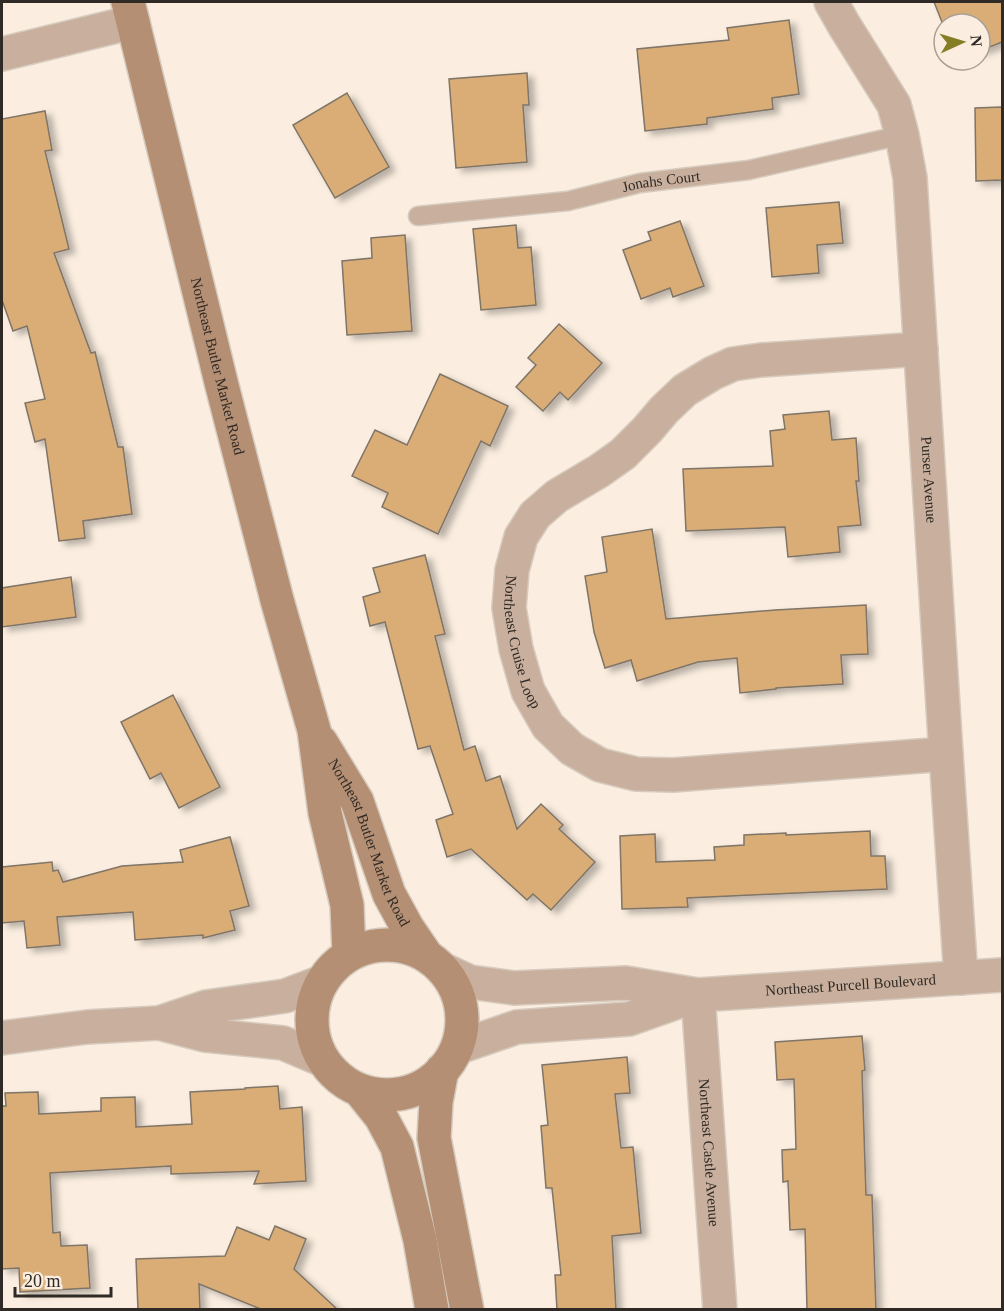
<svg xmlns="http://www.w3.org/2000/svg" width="1004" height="1311" viewBox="0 0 1004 1311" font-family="'Times New Roman',serif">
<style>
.building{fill:#daad76;stroke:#7f7467;stroke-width:1.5;filter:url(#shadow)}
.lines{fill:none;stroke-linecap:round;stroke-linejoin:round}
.service-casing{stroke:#d6cbbe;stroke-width:21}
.minor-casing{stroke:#d6cbbe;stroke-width:36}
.tertiary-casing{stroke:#d6cbbe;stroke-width:36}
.secondary-casing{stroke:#d6cbbe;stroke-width:36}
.service{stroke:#c9af9d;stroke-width:18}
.minor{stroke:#c9af9d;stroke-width:33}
.tertiary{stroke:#c9af9d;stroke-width:33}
.secondary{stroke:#b58f73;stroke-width:33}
.labels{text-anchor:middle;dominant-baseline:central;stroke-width:4.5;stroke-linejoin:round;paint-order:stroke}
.street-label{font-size:15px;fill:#2f2a25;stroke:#fbeee0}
</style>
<defs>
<filter id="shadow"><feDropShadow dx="6" dy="4" stdDeviation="3" flood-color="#0004"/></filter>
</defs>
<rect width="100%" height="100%" fill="#fbeee0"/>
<g class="building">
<path d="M 934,2 L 1002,2 L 1002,42 L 980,51 L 980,24 L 944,24 L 944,27 Z"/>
<path d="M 789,20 L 799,94 L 772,98 L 773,109 L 707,118 L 707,124 L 645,131 L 637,49 L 729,40 L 727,28 Z"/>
<path d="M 527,73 L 529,105 L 523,105 L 527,162 L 456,168 L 449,79 Z"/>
<path d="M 347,93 L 389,167 L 335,198 L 293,125 Z"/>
<path d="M 1002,107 L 1002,180 L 976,181 L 975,108 Z"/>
<path d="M 45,111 L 52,150 L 45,151 L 69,249 L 54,253 L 91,353 L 95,352 L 118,447 L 123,447 L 132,514 L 83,521 L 85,538 L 59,541 L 45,439 L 35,442 L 25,403 L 45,399 L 27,326 L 13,331 L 2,300 L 2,119 Z"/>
<path d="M 839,202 L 843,243 L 817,245 L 819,273 L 772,277 L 766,208 Z"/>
<path d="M 680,221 L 704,286 L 673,297 L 670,288 L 641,299 L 623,250 L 651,240 L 648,232 Z"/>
<path d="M 516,225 L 518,248 L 531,247 L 536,305 L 481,310 L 473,229 Z"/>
<path d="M 405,235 L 412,331 L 347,335 L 342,261 L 372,258 L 371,238 Z"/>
<path d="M 559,324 L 602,363 L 568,400 L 560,392 L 543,411 L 516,387 L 536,365 L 528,358 Z"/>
<path d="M 440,374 L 508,406 L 490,446 L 481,441 L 438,534 L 382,507 L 388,493 L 352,476 L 375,430 L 407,445 Z"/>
<path d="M 829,411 L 832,440 L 856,438 L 859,481 L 856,481 L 861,525 L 838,527 L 840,552 L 788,557 L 785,527 L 686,531 L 683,469 L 773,466 L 770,431 L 785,429 L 783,415 Z"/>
<path d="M 652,529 L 666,619 L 775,610 L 866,605 L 868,654 L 841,655 L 843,684 L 776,688 L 776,689 L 740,693 L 737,658 L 698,662 L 637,681 L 631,660 L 605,668 L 594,632 L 585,576 L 607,572 L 602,537 Z"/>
<path d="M 425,555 L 445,634 L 435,636 L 464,750 L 475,746 L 486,781 L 500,776 L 517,829 L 541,804 L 563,825 L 559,829 L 595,862 L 551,910 L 533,894 L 527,900 L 471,849 L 447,857 L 436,820 L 453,814 L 430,746 L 418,749 L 385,622 L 370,626 L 363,597 L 380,592 L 373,568 Z"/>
<path d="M 71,577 L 76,617 L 2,627 L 2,588 Z"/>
<path d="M 173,695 L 220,787 L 179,808 L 161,773 L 150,779 L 121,722 Z"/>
<path d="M 870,831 L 871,856 L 885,856 L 887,889 L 687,898 L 688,907 L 622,909 L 620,836 L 655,834 L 656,862 L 715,860 L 714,847 L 744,845 L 744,835 L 786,833 L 786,835 Z"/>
<path d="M 230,837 L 249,906 L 230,911 L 235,930 L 203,938 L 203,935 L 135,940 L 133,912 L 57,917 L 60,945 L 27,948 L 24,921 L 2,923 L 2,867 L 52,862 L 53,871 L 58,870 L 63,882 L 122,866 L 183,862 L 180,850 Z"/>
<path d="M 862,1036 L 865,1070 L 862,1071 L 866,1195 L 872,1195 L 876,1310 L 807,1310 L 805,1229 L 790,1230 L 788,1181 L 783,1182 L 782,1150 L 796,1149 L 794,1079 L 777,1080 L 775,1042 Z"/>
<path d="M 627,1057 L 630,1093 L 615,1094 L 621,1148 L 633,1147 L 641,1233 L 612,1236 L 616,1310 L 557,1310 L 555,1275 L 561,1275 L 552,1188 L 546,1188 L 541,1126 L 548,1125 L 542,1065 Z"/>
<path d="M 278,1086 L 280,1109 L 302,1107 L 306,1181 L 254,1184 L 259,1171 L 171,1174 L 171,1166 L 50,1173 L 53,1233 L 60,1232 L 61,1246 L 87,1245 L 90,1288 L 20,1292 L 19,1268 L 2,1269 L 2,1106 L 6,1106 L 5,1093 L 38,1092 L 39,1114 L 101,1111 L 101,1098 L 135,1097 L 136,1127 L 192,1124 L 190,1092 L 245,1089 L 245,1088 Z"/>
<path d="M 275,1226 L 306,1239 L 294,1269 L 338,1310 L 263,1310 L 199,1284 L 200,1310 L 138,1310 L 136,1259 L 225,1256 L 237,1227 L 269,1240 Z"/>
</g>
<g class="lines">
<defs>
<g id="service">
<path id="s1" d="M 418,216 L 568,201 L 640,183 L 749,170 L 902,135"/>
</g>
<g id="minor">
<path id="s2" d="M 831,2 L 844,25 L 894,105 L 902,135 L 910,178 L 946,754 L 961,978"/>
<path d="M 2,54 L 133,22"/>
<path id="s3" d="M 921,349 L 761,360 L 733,364 L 713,373 L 685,390 L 664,410 L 647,430 L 623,454 L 599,471 L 557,496 L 535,515 L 521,537 L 512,570 L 509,608 L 516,649 L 528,691 L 548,726 L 572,749 L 600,765 L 636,774 L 673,775 L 946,754"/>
<path id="s4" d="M 698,995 L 720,1310"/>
</g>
<g id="tertiary">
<path id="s5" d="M 444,970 L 470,982 L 514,988 L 626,983 L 698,995 L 1002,975"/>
<path d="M 159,1023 L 205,1035 L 283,1043 L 323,1060"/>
<path d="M 2,1038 L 87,1027 L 159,1023 L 206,1007 L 285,996 L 322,982"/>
<path d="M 459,1047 L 517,1027 L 629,1019 L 694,996"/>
</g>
<g id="secondary">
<path id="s6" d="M 128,2 L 221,382 L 277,600 L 314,730 L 325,813 L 347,905 L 349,954"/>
<path id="s7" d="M 321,742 L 357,801 L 389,894 L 407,927 L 426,955"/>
<circle cx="387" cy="1020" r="75"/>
<path d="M 442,1070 L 436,1102 L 434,1138 L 467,1310"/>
<path d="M 361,1092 L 381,1117 L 397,1147 L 420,1240 L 432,1310"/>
</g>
</defs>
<use href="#service" class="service-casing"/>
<use href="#minor" class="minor-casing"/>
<use href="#tertiary" class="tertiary-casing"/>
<use href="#secondary" class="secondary-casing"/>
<use href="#service" class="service"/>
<use href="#minor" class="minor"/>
<use href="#tertiary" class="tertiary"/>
<use href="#secondary" class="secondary"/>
</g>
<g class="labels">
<g class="street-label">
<text stroke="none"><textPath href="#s1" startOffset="246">Jonahs Court</textPath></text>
<text stroke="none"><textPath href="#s6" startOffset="375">Northeast Butler Market Road</textPath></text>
<text stroke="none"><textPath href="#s2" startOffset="498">Purser Avenue</textPath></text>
<text stroke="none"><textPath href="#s3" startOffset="574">Northeast Cruise Loop</textPath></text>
<text stroke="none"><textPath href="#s7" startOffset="112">Northeast Butler Market Road</textPath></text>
<text stroke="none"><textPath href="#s5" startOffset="411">Northeast Purcell Boulevard</textPath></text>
<text stroke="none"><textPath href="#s4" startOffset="158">Northeast Castle Avenue</textPath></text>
</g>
</g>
<rect width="1004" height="1311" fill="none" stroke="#2f2a25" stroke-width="6"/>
<g transform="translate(962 42) rotate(86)"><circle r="28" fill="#fbeee0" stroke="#a9a095" stroke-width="1.5"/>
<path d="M0-4.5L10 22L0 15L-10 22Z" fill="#867e25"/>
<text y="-9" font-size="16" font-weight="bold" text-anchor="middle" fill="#2f2a25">N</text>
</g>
<path d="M15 1287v9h96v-9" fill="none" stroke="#2f2a25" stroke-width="3"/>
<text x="24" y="1287" font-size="18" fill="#2f2a25" stroke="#fbeee0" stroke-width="4.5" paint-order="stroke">20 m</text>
</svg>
